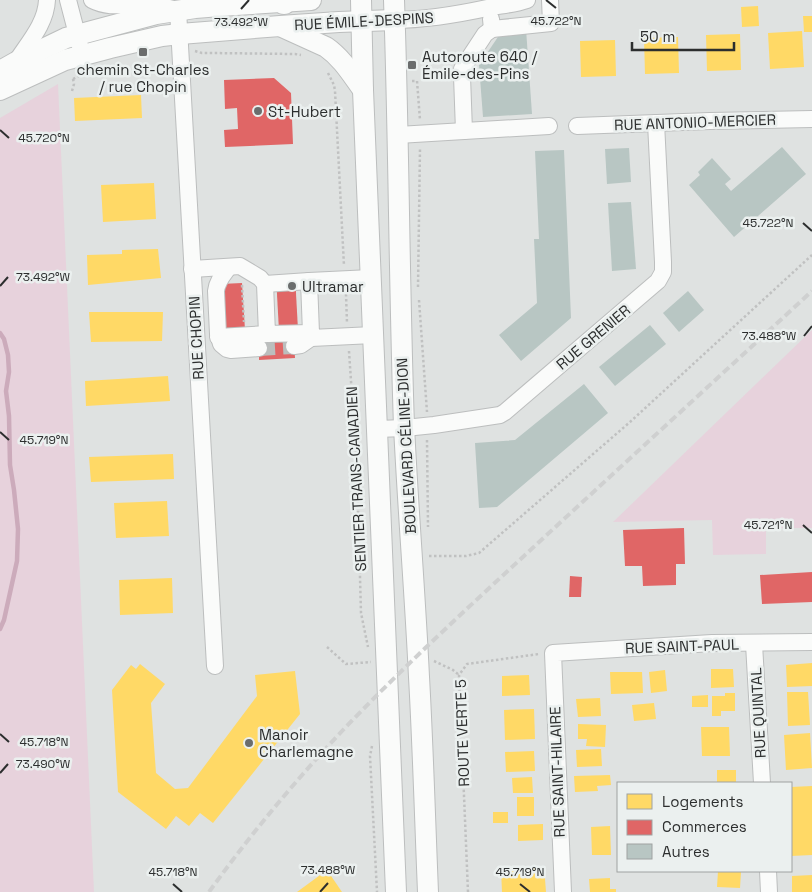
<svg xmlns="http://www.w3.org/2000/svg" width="812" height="892" viewBox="0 0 812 892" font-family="'Space Grotesk',sans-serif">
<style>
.green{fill:#e7d2dc}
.homes{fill:#ffd966}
.shops{fill:#e06666}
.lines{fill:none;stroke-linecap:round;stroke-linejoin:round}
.stream{stroke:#ccabbb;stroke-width:4.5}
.building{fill:#b8c6c3}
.minor-tunnel{stroke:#bbbebd;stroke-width:16;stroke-dasharray:16 8;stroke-linecap:butt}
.minor-casing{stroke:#bcbebe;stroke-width:18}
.major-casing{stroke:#bcbebe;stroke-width:22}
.highway-casing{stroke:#bcbebe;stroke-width:26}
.path{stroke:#c0c1c1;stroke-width:2.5;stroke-dasharray:2.5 2.5;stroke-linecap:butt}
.minor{stroke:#fafbfa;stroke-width:16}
.major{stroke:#fafbfa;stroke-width:20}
.highway{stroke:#fafbfa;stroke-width:24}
.rail{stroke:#cfd0d0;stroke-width:4;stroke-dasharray:8 4;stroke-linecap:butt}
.ticks{fill:none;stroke:#2c2e2e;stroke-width:2}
.poi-dot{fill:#6b6d6d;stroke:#ebf0ef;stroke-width:2}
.labels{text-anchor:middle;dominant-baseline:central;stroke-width:5;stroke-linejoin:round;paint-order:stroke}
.street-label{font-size:15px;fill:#2c2e2e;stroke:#ebf0ef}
.poi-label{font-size:15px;fill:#2c2e2e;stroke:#ebf0ef;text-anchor:start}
.ticks-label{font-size:12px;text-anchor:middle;fill:#2c2e2e;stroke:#ebf0ef;stroke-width:5;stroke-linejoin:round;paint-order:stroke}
</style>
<rect width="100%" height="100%" fill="#dfe2e1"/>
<g class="green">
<path d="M 58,84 L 94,892 L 0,892 L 0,118 Z"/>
<path d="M 812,330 L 812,528 L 766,528 L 766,554 L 713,555 L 712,520 L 613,522 Z"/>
</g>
<g class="homes">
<path d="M 758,6 L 759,26 L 742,27 L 741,7 Z"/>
<path d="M 803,16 L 812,16 L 812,32 L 804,32 Z"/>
<path d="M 802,31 L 804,67 L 770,69 L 768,33 Z"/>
<path d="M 740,34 L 741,70 L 707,71 L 706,35 Z"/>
<path d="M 678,37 L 679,73 L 645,74 L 644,38 Z"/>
<path d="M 615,40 L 616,76 L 581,77 L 580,41 Z"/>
<path d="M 141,95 L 142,118 L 75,121 L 74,98 Z"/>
<path d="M 154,183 L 156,219 L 103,222 L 101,185 Z"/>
<path d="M 158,249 L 161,278 L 88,285 L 87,255 L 122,254 L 122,250 Z"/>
<path d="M 89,312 L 163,312 L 162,341 L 91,342 Z"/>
<path d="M 168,376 L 170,401 L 86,406 L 85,381 Z"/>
<path d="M 173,454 L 174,479 L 91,482 L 89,457 Z"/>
<path d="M 167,501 L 169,536 L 116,538 L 114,503 Z"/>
<path d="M 172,578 L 173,613 L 120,615 L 119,580 Z"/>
<path d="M 812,663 L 812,686 L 787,687 L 786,665 Z"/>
<path d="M 140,664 L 165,684 L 151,703 L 156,773 L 175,789 L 188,788 L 257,696 L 255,675 L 295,671 L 300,714 L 213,823 L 200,813 L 189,826 L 176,816 L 166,829 L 118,792 L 112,690 L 131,665 L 136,669 Z"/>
<path d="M 711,669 L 733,669 L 734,687 L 711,688 Z"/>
<path d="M 665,670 L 667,691 L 651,693 L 649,672 Z"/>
<path d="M 610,672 L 642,672 L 643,693 L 611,694 Z"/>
<path d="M 529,675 L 530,695 L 502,696 L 502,676 Z"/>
<path d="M 787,692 L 808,692 L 810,725 L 788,726 Z"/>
<path d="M 725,693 L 735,693 L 735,711 L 721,711 L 721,716 L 712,716 L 712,696 L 725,696 Z"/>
<path d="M 708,695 L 708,707 L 692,707 L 692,696 Z"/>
<path d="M 600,698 L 601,716 L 578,717 L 576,699 Z"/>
<path d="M 654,703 L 656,719 L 634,721 L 632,705 Z"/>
<path d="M 534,709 L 535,739 L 505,740 L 504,710 Z"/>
<path d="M 578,724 L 606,725 L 605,747 L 586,746 L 587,739 L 578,739 Z"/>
<path d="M 701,727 L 729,727 L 730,756 L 702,756 Z"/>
<path d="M 810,733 L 812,768 L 786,770 L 784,735 Z"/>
<path d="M 601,749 L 602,766 L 577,767 L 576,750 Z"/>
<path d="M 534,751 L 535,771 L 506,772 L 505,752 Z"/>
<rect x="717" y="770" width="19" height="13"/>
<path d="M 610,775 L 611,785 L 597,786 L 598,791 L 575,792 L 574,776 Z"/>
<path d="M 532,777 L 533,793 L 513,793 L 512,778 Z"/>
<path d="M 812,786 L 812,855 L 791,856 L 791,787 Z"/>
<rect x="517" y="797" width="17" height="19"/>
<rect x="493" y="812" width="15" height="11"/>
<path d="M 543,824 L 543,840 L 518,841 L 518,825 Z"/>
<path d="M 610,826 L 611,855 L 592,855 L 591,827 Z"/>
<path d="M 544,866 L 546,892 L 502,892 L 501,869 Z"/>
<path d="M 327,870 L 342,892 L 297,892 Z"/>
<path d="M 718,871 L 741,872 L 740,888 L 717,887 Z"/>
<path d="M 812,875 L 812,892 L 792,892 L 792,876 Z"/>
<path d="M 610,878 L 610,889 L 616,889 L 616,892 L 590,892 L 589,879 Z"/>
</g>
<g class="shops">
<path d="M 274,78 L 291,93 L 293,144 L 225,147 L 224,130 L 238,129 L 237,108 L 225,109 L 224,80 Z"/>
<path d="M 295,275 L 298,330 L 279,331 L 276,276 Z"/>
<path d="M 242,283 L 245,330 L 224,331 L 221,284 Z"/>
<path d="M 294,340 L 295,358 L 259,360 L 259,342 Z"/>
<path d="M 684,528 L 685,564 L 676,564 L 676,585 L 643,586 L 642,566 L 625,566 L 623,530 Z"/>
<path d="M 812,572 L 812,602 L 762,604 L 760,575 Z"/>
<path d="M 570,576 L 582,577 L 581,597 L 569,597 Z"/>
</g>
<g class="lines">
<path class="stream" d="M 0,333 L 4,339 L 8,355 L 9,372 L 6,391 L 9,416 L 10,465 L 14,490 L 18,529 L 17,561 L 4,620 L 0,629"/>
</g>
<g class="building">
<path d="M 526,29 L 532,114 L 483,117 L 479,65 L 502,31 Z"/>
<path d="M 782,147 L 806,174 L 734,237 L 689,185 L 700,175 L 698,172 L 712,158 L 731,179 L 725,184 L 731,191 Z"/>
<path d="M 629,148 L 631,182 L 607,184 L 605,149 Z"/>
<path d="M 564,150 L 571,318 L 521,361 L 499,335 L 537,303 L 534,239 L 539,239 L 535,151 Z"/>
<path d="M 631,202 L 636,269 L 612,271 L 608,203 Z"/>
<path d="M 688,291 L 704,310 L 679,332 L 663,313 Z"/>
<path d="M 650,325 L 666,344 L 615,386 L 599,367 Z"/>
<path d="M 584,384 L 608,413 L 497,507 L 479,508 L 475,443 L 515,440 Z"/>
</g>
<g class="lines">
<path class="minor-tunnel" d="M 259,348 L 294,346"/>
<defs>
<g id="minor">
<path d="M 68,0 L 80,46"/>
<path d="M 92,0 C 109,9 125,4 143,4 C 154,3 167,8 178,10 L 215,666"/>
<path d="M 491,19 L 492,29 L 551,23 L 550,0"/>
<path d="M 394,20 C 427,20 460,14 492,7 C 504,5 516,4 527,0"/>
<path d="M 16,62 C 28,43 46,24 47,0"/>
<path d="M 577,126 L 710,121 L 812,119"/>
<path d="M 464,131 L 462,76 L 462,69 L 485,34 L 492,29"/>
<path d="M 398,135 L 549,126"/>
<path d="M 229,267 C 223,275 217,281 216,291 L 218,334 L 221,344 L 227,349 L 231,350 L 259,348"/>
<path d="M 192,269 L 240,266 L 260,278 L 265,284 L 267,334 L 311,333"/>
<path d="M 371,278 L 309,281 L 311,333 L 311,338 L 373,335"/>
<path d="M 265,284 L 309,281"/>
<path d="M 218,337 L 267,334"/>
<path d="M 294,346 L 301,345 L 311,338"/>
<path d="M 377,429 L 405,428 L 434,425 L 500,415 L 505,412 L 658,281 L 663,272 L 663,262 L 656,123"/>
<path d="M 754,644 L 762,783"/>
<path d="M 768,871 L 769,892"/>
<path d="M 563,892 L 553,653 L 712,643 L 812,642"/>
</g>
<g id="major">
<path d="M 361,0 L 363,90 L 396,892"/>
<path d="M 394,0 C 399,142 399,284 404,426 C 408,510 415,593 419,677 C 423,748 425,820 428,892"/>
<path d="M 282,27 L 326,47 C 342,58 352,75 363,90"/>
<path d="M 0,71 L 16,62 L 66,38 L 156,14 L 195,8 L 220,6 L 311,0"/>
<path d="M 0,90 L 65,60 L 110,48 L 162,36 L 180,34 L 280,26 L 339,22 L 394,20"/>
</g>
<path id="highway" d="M 284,2 L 286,0"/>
</defs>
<use href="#minor" class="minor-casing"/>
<use href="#major" class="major-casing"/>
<use href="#highway" class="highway-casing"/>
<g class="path">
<path d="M 195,51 L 202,53 L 211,53 L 295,54 L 301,55"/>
<path d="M 328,73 L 334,85 L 335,91 L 344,266"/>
<path d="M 73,79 L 82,74"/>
<path d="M 412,81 L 417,81 L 420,120"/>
<path d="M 72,91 L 74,84 L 73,79"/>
<path d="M 242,285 L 244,322"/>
<path d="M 418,287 L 420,148"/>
<path d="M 346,294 L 347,323"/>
<path d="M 419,300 L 427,412"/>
<path d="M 349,351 L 357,470 L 361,613 L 368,647"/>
<path d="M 427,440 L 428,527"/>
<path d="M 429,556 L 466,556 L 479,553 L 630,422 L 812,255"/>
<path d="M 327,647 L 346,664 L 371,662"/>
<path d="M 434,661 L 453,670 L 459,675"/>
<path d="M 372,746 L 370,756 L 377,892"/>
<path d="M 468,892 L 459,675 L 467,664 L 539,654"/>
</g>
<use href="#minor" class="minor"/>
<use href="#major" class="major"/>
<use href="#highway" class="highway"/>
<path class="rail" d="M 209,892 C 250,835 295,781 343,730 C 405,665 472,604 538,543 C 629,459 721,375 812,291"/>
</g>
<path class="ticks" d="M 546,0 L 556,8M 241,9 L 249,0M 0,130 L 9,138M 803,223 L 812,231M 0,286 L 8,277M 804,336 L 812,326M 0,432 L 9,440M 803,525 L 812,533M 0,734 L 9,742M 0,773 L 8,764M 173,884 L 182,892M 520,884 L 530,892M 320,892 L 328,883"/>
<g class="poi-dot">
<rect x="138" y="47" width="10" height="10" rx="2.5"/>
<rect x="407" y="60" width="10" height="10" rx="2.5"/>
<circle cx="258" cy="111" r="5"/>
<circle cx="292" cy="286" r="5"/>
<circle cx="249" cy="743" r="5"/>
</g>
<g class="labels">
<g class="street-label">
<text transform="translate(364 21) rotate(-3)">RUE ÉMILE-DESPINS</text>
<text transform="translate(695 122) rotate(-2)">RUE ANTONIO-MERCIER</text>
<text transform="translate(593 337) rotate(-40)">RUE GRENIER</text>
<text transform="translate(196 338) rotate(-93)">RUE CHOPIN</text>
<text transform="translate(406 446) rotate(-93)">BOULEVARD CÉLINE-DION</text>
<text transform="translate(356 479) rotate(-93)">SENTIER TRANS-CANADIEN</text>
<text transform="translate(682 646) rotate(-2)">RUE SAINT-PAUL</text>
<text transform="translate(758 713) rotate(-93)">RUE QUINTAL</text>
<text transform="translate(462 733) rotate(-92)">ROUTE VERTE 5</text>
<text transform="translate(557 772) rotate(-92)">RUE SAINT-HILAIRE</text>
</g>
<g class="poi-label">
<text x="422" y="56">Autoroute 640 /<tspan x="422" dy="17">Émile-des-Pins</tspan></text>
<text x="143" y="69" text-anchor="middle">chemin St-Charles<tspan x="143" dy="17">/ rue Chopin</tspan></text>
<text x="268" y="111">St-Hubert</text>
<text x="302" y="286">Ultramar</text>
<text x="259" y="734">Manoir<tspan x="259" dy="17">Charlemagne</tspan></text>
</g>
</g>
<g class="ticks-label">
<text x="556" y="25">45.722°N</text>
<text x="241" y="26">73.492°W</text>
<text x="44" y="142">45.720°N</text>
<text x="768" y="227">45.722°N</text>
<text x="43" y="281">73.492°W</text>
<text x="769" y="340">73.488°W</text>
<text x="44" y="444">45.719°N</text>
<text x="768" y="529">45.721°N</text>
<text x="44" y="746">45.718°N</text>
<text x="43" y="768">73.490°W</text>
<text x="328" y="874">73.488°W</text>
<text x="173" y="876">45.718°N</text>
<text x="520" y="876">45.719°N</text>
</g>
<rect x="617" y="782" width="175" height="90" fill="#ebf0ef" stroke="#9fa2a2"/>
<rect x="627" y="794" width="25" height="15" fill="#ffd966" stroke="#9fa2a2"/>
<text x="662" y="807" font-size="15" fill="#2c2e2e">Logements</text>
<rect x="627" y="820" width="25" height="15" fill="#e06666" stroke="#9fa2a2"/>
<text x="662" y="832" font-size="15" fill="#2c2e2e">Commerces</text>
<rect x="627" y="844" width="25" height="15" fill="#b8c6c3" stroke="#9fa2a2"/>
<text x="662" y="857" font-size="15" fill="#2c2e2e">Autres</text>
<path d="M632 42v8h102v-8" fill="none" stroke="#2c2e2e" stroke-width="2.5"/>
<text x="640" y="42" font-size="15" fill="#2c2e2e" stroke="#ebf0ef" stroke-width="4" paint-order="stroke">50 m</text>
</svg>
